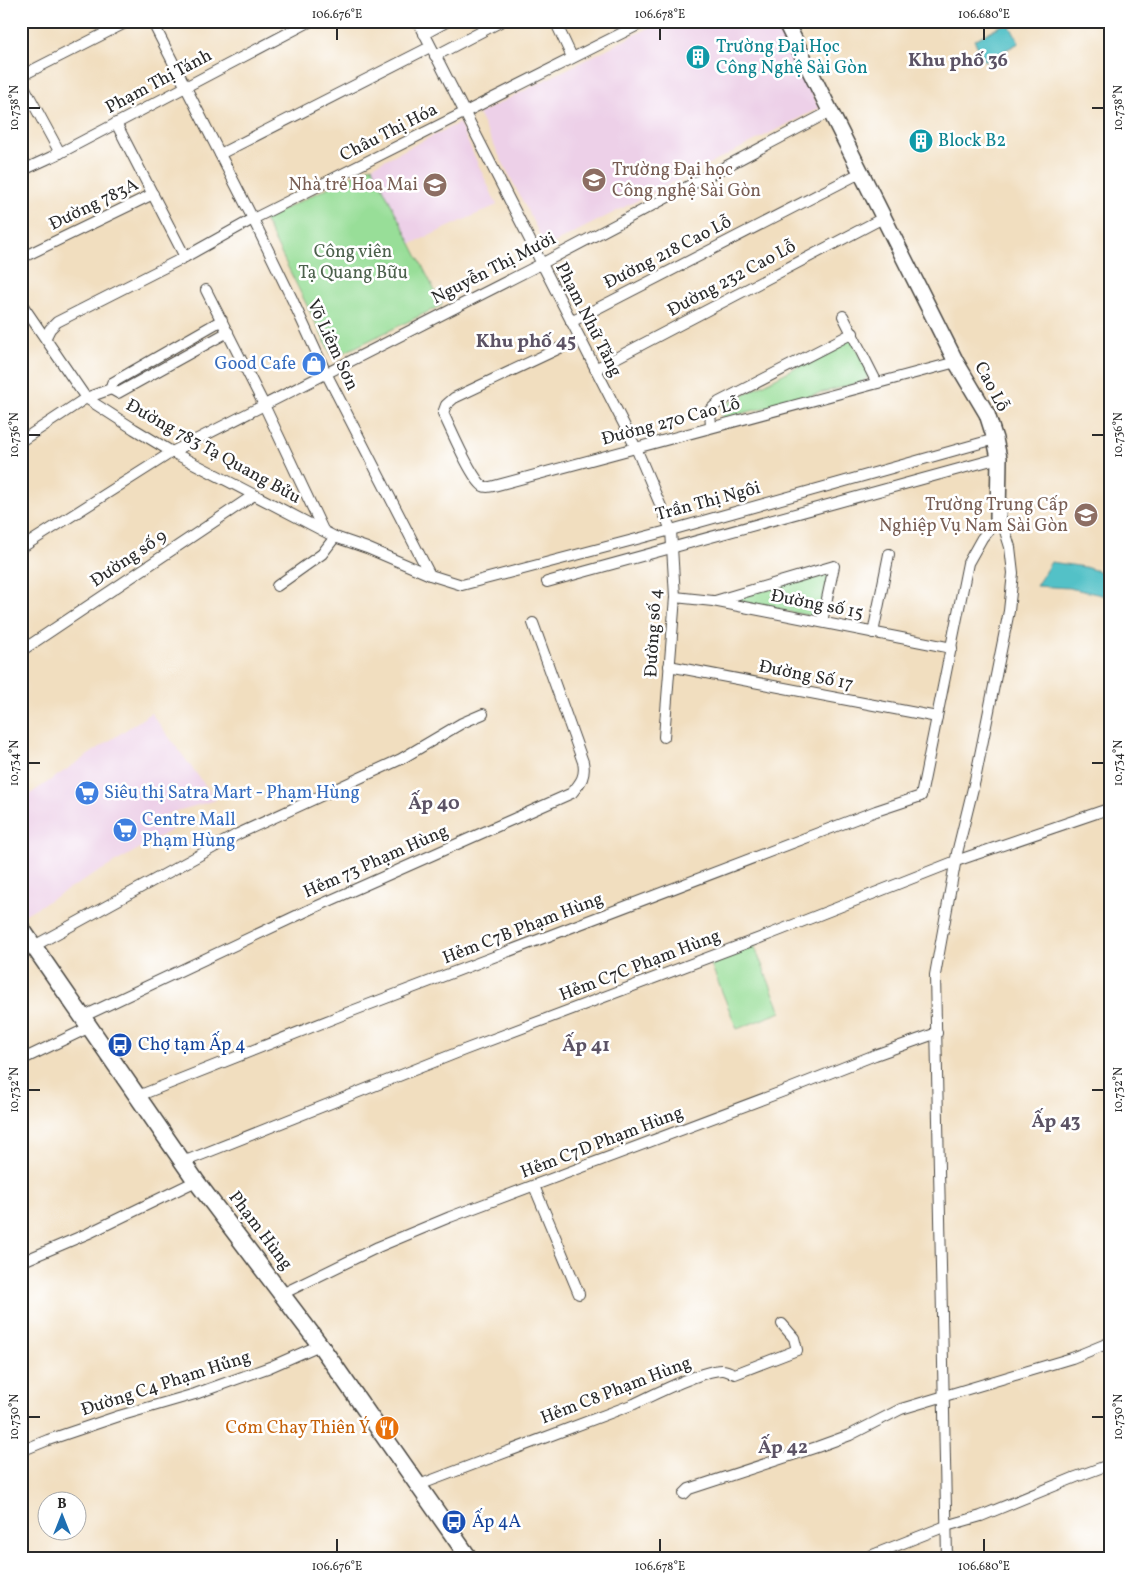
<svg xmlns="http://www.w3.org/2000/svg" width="1132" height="1579" viewBox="0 0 1132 1579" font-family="Vollkorn,serif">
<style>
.built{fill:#edd0e8}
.green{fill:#98de98;stroke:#628462}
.water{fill:#53c1c7;stroke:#3f7679}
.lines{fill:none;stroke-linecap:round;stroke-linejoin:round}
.street-casing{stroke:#494641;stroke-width:12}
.secondary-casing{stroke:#494641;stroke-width:18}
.primary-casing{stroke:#494641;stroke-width:19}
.street{stroke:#fff;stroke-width:10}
.secondary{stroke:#fff;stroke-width:15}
.primary{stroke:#fff;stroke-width:16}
.ticks{fill:none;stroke:#2b2b2b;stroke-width:2}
.labels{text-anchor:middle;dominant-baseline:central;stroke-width:5;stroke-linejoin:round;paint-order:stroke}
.culture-label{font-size:18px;fill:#0d838f;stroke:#fff;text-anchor:start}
.street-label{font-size:18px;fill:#2b2b2b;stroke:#fff}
.education-label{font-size:18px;fill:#785e54;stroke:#fff;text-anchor:end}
.park-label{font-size:18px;fill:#4c614c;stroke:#fff}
.shop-label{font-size:18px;fill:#366cbe;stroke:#fff;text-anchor:start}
.transit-label{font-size:18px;fill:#164399;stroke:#fff;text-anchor:start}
.food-label{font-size:18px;fill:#c56008;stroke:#fff;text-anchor:end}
.neighbourhood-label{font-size:19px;font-weight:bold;fill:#5c5365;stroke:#fff}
.neatline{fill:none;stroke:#2b2b2b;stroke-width:2}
.ticks-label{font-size:12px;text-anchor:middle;fill:#2b2b2b}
</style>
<rect width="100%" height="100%" fill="#fff"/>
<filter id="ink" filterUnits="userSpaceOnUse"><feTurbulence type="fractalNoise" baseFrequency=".02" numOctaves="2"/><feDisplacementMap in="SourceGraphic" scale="10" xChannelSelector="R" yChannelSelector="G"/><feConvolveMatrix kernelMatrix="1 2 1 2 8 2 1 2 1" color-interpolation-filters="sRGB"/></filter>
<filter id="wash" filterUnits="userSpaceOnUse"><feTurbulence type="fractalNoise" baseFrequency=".0096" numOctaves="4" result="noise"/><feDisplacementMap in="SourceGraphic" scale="20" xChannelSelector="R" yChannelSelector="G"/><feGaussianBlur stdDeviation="1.12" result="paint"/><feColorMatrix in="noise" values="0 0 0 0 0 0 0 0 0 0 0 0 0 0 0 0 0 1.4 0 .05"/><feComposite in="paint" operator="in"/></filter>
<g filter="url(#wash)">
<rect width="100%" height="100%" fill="#f1debf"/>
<g class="built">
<path d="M 662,21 L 774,21 L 819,108 L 546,247 L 478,114 Z"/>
<path d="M 459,123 L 497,205 L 411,244 L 372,166 Z"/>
<path d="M 151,713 L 216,800 L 166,814 L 175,828 L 22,916 L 21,800 Z"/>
</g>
<g class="green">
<path d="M 372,166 L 442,305 L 333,358 L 264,219 Z"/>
<path d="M 851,338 L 870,374 L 867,378 L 862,382 L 725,418 L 722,416 L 720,411 L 723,406 Z"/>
<path d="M 832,569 L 820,618 L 735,601 L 732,597 Z"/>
<path d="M 754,945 L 781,1012 L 737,1029 L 710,962 Z"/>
</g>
<g class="water">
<path d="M 1008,22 L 1019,43 L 985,61 L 974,40 Z"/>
<path d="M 1051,562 L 1085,567 L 1111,575 L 1111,597 L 1069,588 L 1036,586 Z"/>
</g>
</g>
<g filter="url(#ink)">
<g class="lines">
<defs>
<g id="street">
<path d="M 152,21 L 253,219 L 292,299 L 326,373 L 430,575"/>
<path d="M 418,21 L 636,448 L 671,530 L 675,597 L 664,737"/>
<path d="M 555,21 L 572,57"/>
<path d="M 424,34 L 448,21"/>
<path d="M 435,56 L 502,21"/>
<path d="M 21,76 L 129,21"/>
<path d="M 21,81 L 60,153"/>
<path d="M 116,123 L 185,257"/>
<path d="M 220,154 L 430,47"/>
<path d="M 21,171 L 60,153 L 311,21"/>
<path d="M 21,258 L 153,194"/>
<path d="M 206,290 L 264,405 L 323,530"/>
<path d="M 21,303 L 86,398 L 134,429 L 172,452 L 335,537 L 367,548 L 430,575 L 462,585 L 671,530 L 995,439"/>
<path d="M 843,316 L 877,383"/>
<path d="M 571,322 L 860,173"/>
<path d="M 46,337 L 50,329 L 57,322 L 185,257 L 253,219 L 646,21"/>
<path d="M 579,339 L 454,398 L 446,405 L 443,413 C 450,427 471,478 483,486 C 486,488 490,487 494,486 L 956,362"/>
<path d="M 595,369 L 883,218"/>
<path d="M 111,389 L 118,393 L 228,332"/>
<path d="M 111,389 L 112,383 L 222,320"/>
<path d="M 711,427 L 710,410 L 719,402 L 853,333"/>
<path d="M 21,441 L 86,398 L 111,389"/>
<path d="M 21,548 L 172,452 L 541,264 L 829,112"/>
<path d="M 547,582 L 999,458"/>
<path d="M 277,586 L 322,554 L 335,537"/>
<path d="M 675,597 L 713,601 L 952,648"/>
<path d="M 715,601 L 834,566 L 822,622"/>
<path d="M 873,633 L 889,554"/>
<path d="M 21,651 L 254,495"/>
<path d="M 669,666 L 937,717"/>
<path d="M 34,946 L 238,834 L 401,759 L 462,723 L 483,714"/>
<path d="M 82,1017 L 311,909 L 572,793 C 581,782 586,776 583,762 L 533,623"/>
<path d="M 21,1060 L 90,1027"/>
<path d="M 138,1096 L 352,1011 L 876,811 L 921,796 L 968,563 L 982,538 L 998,518 L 1005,531 L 1010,547 L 1013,573 L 1009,611 L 975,780 L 957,853 L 935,975 L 947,1558"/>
<path d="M 183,1162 L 464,1050 L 773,933 L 956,861 L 1111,808"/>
<path d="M 534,1186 L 579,1294"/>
<path d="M 21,1262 L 89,1233 L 196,1181"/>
<path d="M 282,1294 L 378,1247 L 450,1217 L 784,1091 L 875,1055 L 937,1033"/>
<path d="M 21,1451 L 48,1440 L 119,1416 L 195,1394 L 270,1367 L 320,1345"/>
<path d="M 419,1485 L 634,1404 C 653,1395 704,1369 723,1370 C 727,1370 731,1373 735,1374 L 797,1350 L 794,1338 L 782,1324"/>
<path d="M 684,1494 L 689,1489 L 817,1447 L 850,1435 L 901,1409 L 1072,1358 L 1111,1342"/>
<path d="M 865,1558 L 946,1526 L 981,1516 L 1076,1477 L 1111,1464"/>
</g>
<path id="secondary" d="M 785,21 L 956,362 L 987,414 L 995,439 L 999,458 L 998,518"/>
<path id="primary" d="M 21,928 L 196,1181 L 320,1345 L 469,1558"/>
</defs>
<use href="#street" class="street-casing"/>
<use href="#secondary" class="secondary-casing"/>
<use href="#primary" class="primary-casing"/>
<use href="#street" class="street"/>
<use href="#secondary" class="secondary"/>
<use href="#primary" class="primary"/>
</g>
</g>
<path class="ticks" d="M 337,28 L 337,40M 660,28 L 660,40M 984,28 L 984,40M 28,108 L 40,108M 1092,108 L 1104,108M 28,435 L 40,435M 1092,435 L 1104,435M 28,763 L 40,763M 1092,763 L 1104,763M 28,1090 L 40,1090M 1092,1090 L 1104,1090M 28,1417 L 40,1417M 1092,1417 L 1104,1417M 337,1539 L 337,1552M 660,1539 L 660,1552M 984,1539 L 984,1552"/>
<defs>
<symbol id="building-disc" viewBox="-11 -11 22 22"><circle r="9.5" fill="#0f9aa8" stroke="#fff"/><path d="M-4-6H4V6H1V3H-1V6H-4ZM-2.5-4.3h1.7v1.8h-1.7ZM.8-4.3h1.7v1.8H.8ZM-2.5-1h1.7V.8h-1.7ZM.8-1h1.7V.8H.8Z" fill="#fff"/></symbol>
<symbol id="university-disc" viewBox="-11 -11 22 22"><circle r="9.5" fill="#8d6e63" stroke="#fff"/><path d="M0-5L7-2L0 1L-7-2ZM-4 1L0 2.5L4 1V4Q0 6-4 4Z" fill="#fff"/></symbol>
<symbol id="school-disc" viewBox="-11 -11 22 22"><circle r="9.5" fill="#8d6e63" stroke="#fff"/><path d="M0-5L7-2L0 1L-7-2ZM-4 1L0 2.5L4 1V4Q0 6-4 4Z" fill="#fff"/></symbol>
<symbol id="shop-disc" viewBox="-11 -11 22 22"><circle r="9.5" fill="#3f7fe0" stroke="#fff"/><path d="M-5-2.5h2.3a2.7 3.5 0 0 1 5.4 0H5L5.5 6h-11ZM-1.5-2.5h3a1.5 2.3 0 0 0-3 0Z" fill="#fff"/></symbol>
<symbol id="supermarket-disc" viewBox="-11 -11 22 22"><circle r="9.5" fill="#3f7fe0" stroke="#fff"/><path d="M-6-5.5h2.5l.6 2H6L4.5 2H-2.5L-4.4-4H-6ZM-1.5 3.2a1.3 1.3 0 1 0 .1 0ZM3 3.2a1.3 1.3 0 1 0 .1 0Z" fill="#fff"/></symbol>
<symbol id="bus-disc" viewBox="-11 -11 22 22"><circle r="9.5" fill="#1a4fb4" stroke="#fff"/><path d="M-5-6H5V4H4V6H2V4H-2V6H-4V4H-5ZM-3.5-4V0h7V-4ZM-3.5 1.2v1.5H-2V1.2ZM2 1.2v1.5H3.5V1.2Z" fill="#fff"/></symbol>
<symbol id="restaurant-disc" viewBox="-11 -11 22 22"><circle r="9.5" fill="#e8710a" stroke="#fff"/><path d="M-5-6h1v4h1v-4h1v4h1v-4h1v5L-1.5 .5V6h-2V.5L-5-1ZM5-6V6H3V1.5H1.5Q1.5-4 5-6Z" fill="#fff"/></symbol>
</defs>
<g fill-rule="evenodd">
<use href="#building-disc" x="684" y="43" width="28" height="28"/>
<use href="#building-disc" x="907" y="127" width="28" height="28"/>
<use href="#university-disc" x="580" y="166" width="28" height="28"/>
<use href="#school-disc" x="421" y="171" width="28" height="28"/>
<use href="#shop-disc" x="300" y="350" width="28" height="28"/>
<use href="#school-disc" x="1072" y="501" width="28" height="28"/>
<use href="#supermarket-disc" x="73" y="779" width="28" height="28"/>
<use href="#supermarket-disc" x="111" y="816" width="28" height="28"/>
<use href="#bus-disc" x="106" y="1031" width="28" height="28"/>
<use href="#restaurant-disc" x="373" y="1414" width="28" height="28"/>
<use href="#bus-disc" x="440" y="1508" width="28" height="28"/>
</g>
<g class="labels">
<g class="culture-label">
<text x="716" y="47">Trường Đại Học<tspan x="716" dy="21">Công Nghệ Sài Gòn</tspan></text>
<text x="938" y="141">Block B2</text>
</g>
<g class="street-label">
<text transform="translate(159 82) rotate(-28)">Phạm Thị Tánh</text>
<text transform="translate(389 133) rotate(-27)">Châu Thị Hóa</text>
<text transform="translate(94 205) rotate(-26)">Đường 783A</text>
<text transform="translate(668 253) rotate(-27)">Đường 218 Cao Lỗ</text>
<text transform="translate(494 269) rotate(-27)">Nguyễn Thị Mười</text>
<text transform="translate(732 279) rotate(-28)">Đường 232 Cao Lỗ</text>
<text transform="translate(588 320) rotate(63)">Phạm Nhữ Tăng</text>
<text transform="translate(332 345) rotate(65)">Võ Liêm Sơn</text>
<text transform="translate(991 387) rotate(62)">Cao Lỗ</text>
<text transform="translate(671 422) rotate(-15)">Đường 270 Cao Lỗ</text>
<text transform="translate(213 452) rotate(29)">Đường 783 Tạ Quang Bửu</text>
<text transform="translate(708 502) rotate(-15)">Trần Thị Ngôi</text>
<text transform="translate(129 559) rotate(-34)">Đường số 9</text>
<text transform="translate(817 605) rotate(11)">Đường số 15</text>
<text transform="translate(654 633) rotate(-87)">Đường số 4</text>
<text transform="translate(806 676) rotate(11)">Đường Số 17</text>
<text transform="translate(376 862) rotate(-24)">Hẻm 73 Phạm Hùng</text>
<text transform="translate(523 929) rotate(-21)">Hẻm C7B Phạm Hùng</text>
<text transform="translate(640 966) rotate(-21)">Hẻm C7C Phạm Hùng</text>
<text transform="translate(602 1143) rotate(-21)">Hẻm C7D Phạm Hùng</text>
<text transform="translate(260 1231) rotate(53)">Phạm Hùng</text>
<text transform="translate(166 1384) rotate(-18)">Đường C4 Phạm Hủng</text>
<text transform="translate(616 1391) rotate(-21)">Hẻm C8 Phạm Hùng</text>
</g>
<g class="education-label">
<text x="612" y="170" text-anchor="start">Trường Đại học<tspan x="612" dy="21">Công nghệ Sài Gòn</tspan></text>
<text x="418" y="185">Nhà trẻ Hoa Mai</text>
<text x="1068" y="505">Trường Trung Cấp<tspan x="1068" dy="21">Nghiệp Vụ Nam Sài Gòn</tspan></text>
</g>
<g class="park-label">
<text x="353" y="252">Công viên<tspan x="353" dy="21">Tạ Quang Bữu</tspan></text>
</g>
<g class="shop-label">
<text x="296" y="364" text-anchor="end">Good Cafe</text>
<text x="104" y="793">Siêu thị Satra Mart - Phạm Hùng</text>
<text x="142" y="820">Centre Mall<tspan x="142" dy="21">Phạm Hùng</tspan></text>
</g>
<g class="transit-label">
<text x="138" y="1045">Chợ tạm Ấp 4</text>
<text x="472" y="1522">Ấp 4A</text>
</g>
<g class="food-label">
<text x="370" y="1428">Cơm Chay Thiên Ý</text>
</g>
<g class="neighbourhood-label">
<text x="958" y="61">Khu phố 36</text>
<text x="526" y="342">Khu phố 45</text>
<text x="434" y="804">Ấp 40</text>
<text x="586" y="1046">Ấp 41</text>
<text x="1056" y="1122">Ấp 43</text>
<text x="783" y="1448">Ấp 42</text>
</g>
</g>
<rect width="1132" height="1579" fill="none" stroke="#fff" stroke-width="55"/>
<g transform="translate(62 1516)"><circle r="24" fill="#ffffff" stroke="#aaaaaa"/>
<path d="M0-4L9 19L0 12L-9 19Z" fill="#1f6fb2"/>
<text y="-8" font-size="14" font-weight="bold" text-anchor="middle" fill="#2b2b2b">B</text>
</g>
<rect x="28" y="28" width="1076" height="1524" class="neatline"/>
<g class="ticks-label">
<text x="337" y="18">106.676°E</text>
<text x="660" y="18">106.678°E</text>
<text x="984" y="18">106.680°E</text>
<text transform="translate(14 108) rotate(-90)" y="4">10.738°N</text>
<text transform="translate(1118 108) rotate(-90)" y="4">10.738°N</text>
<text transform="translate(14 435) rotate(-90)" y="4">10.736°N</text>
<text transform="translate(1118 435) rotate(-90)" y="4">10.736°N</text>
<text transform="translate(14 763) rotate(-90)" y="4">10.734°N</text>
<text transform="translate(1118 763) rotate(-90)" y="4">10.734°N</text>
<text transform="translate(14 1090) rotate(-90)" y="4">10.732°N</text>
<text transform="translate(1118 1090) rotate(-90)" y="4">10.732°N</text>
<text transform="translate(14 1417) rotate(-90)" y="4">10.730°N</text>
<text transform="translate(1118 1417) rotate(-90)" y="4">10.730°N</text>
<text x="337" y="1570">106.676°E</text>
<text x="660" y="1570">106.678°E</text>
<text x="984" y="1570">106.680°E</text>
</g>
</svg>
